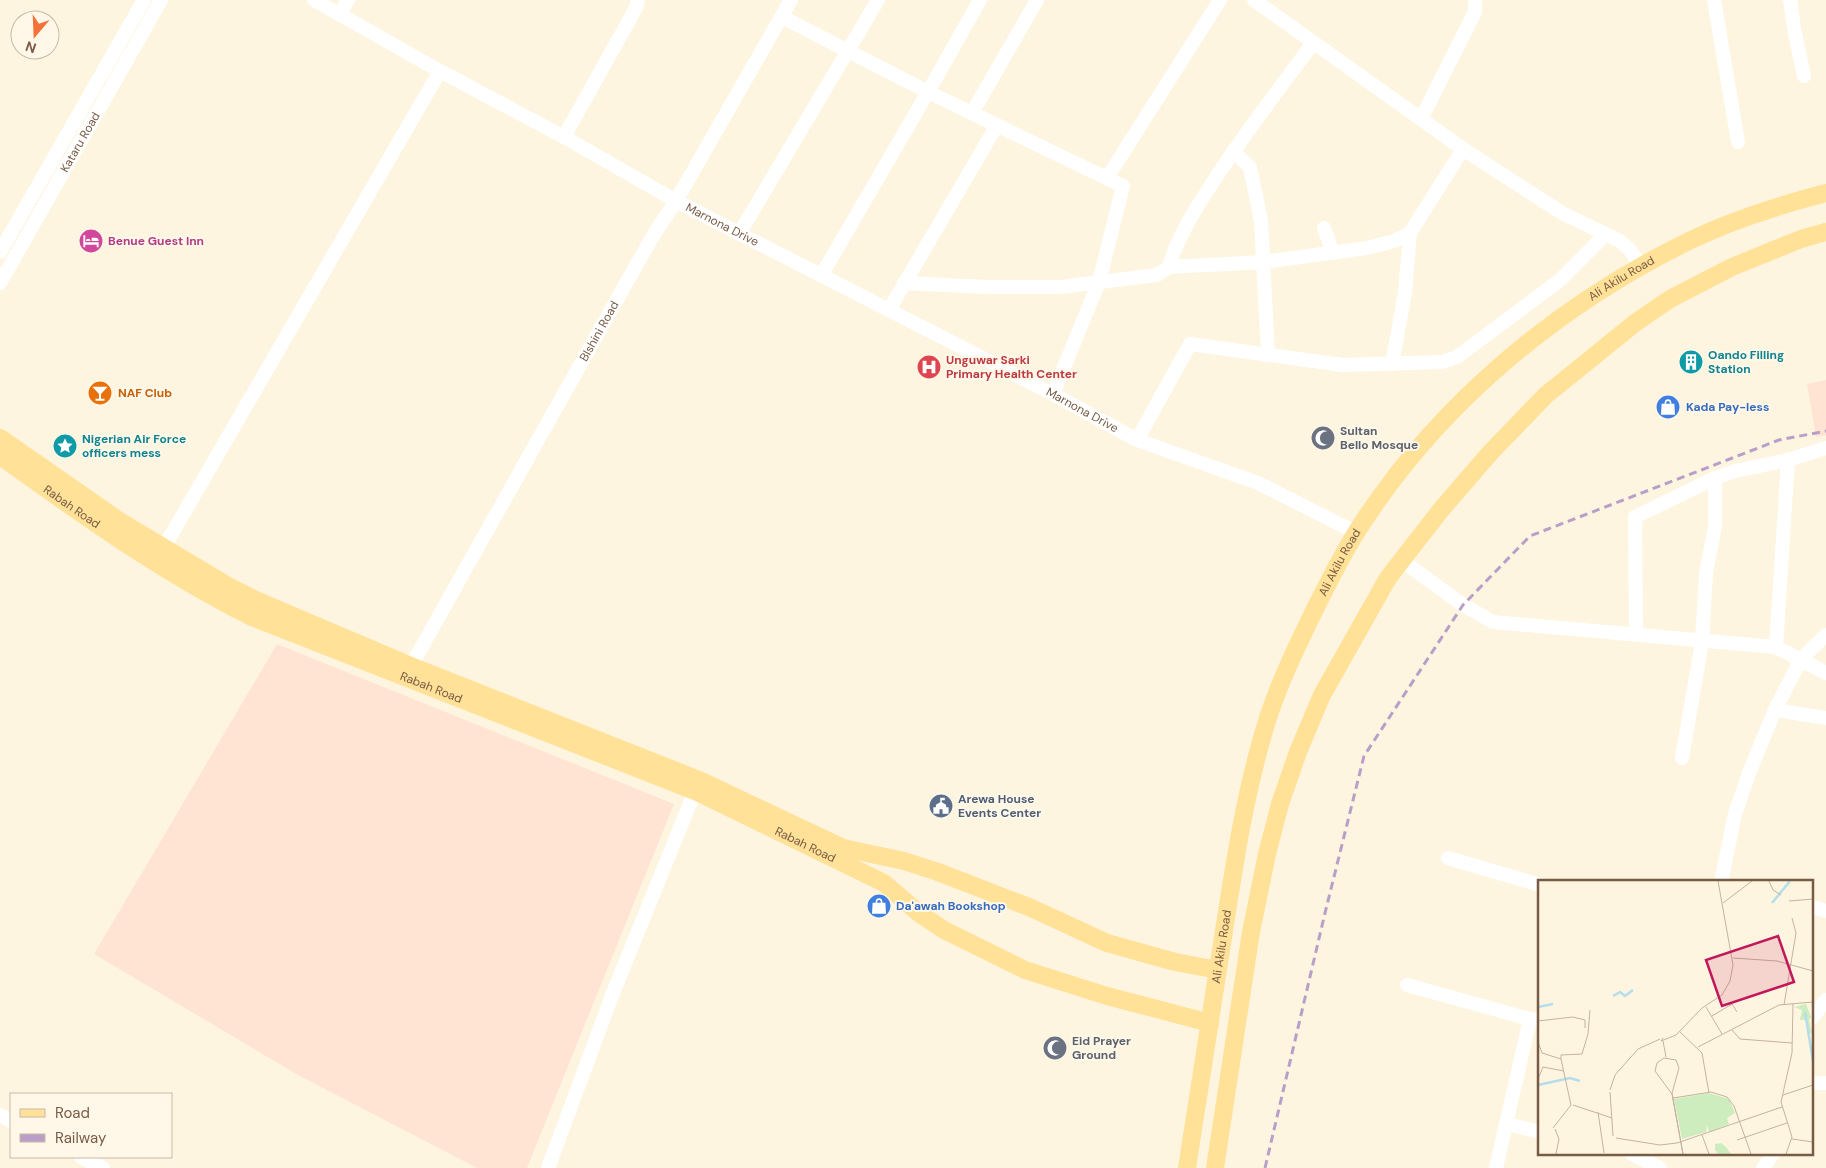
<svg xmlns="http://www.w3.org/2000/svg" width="1826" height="1168" viewBox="0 0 1826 1168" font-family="'DM Sans',sans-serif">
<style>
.commercial{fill:#ffe4d4}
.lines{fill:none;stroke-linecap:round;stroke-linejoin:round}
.minor{stroke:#fff;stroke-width:14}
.major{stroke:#ffe197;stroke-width:18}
.rail{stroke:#b99fc8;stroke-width:3;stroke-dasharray:8 5;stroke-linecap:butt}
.labels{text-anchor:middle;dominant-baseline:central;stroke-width:4;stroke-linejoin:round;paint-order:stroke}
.street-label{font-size:12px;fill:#785b45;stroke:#fff8e9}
.hotel-label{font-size:12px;font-weight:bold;fill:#b23c85;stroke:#fff8e9;text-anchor:start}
.culture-label{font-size:12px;font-weight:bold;fill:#0d838f;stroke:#fff8e9;text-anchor:start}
.health-label{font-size:12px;font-weight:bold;fill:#be3a42;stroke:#fff8e9;text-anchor:start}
.food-label{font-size:12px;font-weight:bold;fill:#c56008;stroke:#fff8e9;text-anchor:start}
.shop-label{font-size:12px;font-weight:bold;fill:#366cbe;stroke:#fff8e9;text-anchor:start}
.worship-label{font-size:12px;font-weight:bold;fill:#5b616d;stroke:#fff8e9;text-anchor:start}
.service-label{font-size:12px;font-weight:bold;fill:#4e5e75;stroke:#fff8e9;text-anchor:start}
.inset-river{fill:none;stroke:#b4deea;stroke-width:2.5}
.inset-road{fill:none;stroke:#c4b29e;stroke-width:1}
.view{fill:#c2185b;fill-opacity:0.15;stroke:#c2185b;stroke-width:2.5}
.inset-edge{fill:none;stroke:#785b45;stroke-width:2.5}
</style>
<rect width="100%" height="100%" fill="#fef5e1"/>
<g class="commercial">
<path d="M 1826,380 L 1826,435 L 1816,437 L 1807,384 Z"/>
<path d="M 277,644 L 674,804 L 527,1168 L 477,1168 L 298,1075 L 94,954 Z"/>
</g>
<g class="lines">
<g class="minor">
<path id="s1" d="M 314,0 L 440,71 L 564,137 L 676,201 L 1053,394 L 1137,440"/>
<path d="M 1254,0 L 1463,149 L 1562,213 L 1620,241 L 1631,251 L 1640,266"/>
<path d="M 1714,0 L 1738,142"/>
<path d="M 1790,0 L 1794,28 L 1804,76"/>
<path d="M 340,14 L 348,0"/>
<path d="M 782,17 L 928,92 L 1123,186 L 1099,282 L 1053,394"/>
<path d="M 972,113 L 1037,0"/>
<path d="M 1421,119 L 1475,12 L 1475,0"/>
<path d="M 564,137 L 636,8 L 638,0"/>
<path d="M 1233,151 L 1250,167 L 1261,221 L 1268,355"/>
<path d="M 1107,178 L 1220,0"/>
<path d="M 1324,228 L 1333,253"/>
<path d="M 739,234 L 878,0"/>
<path d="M 0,252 L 144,0"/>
<path d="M 1169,267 C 1178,235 1195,210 1213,182 C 1244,134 1279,89 1313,43"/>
<path d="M 821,276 L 928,92 L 980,0"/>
<path id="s2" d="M 0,283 L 161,0"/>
<path d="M 904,283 L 988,287 L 1060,287 L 1157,275 L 1169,267 L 1264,262 L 1367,248 L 1394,241 L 1410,233 L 1463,149"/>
<path d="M 889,310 L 997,125"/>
<path d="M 1392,364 L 1405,293 L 1410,233"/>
<path d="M 1357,533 L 1258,483 L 1137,440 L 1190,344 L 1342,365 L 1443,362 L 1457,357 L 1560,280 L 1606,234"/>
<path d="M 163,549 L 440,71"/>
<path d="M 1401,560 L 1463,605 L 1493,622 L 1776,647 L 1826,673"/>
<path d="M 1636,634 L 1635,517 L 1715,478 L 1735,471 L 1788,460 L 1826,448"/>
<path d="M 1776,647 L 1788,460"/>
<path id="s3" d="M 411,666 L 620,294 L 654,234 L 676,201 L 791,0"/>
<path d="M 1775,710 L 1826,718"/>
<path d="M 1682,758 L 1702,642 L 1706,573 L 1715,527 L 1715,478"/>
<path d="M 1448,858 L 1540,885"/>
<path d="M 1721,882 L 1735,814 L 1749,773 L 1775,710 L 1801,659 L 1826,635"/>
<path d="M 1812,907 L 1826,911"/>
<path d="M 1407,985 L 1530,1019 L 1540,1020"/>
<path d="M 1812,1018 L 1826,1000"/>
<path d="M 1812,1083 L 1826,1083"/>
<path d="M 0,1115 L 11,1121"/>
<path d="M 1507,1124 L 1540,1132"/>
<path d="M 1632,1154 L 1660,1168"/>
<path d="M 81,1157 L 103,1168"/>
<path d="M 548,1168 L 613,993 L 695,791"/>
<path d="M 1496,1168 L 1530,1019"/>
<path d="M 1763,1168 L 1773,1154"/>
</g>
<g class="major">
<path d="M 0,438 L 121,522 L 228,586 L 258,601 L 411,666 L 699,780 L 843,848 L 904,861 L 938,872 L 1029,907 L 1107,943 L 1175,962 L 1218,970"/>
<path id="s4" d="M 0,456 C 81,514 162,572 252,617 L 695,791 L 884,883 L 920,914 L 944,930 L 1025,970 L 1107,996 L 1210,1023"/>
<path id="s5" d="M 1187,1168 C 1199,1095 1210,1022 1221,950 C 1233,873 1244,795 1267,721 C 1279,683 1297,646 1314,611 C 1329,581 1344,550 1363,522 C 1442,401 1560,304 1689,241 C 1732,220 1780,205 1826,193"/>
<path d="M 1215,1168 L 1251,932 L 1267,854 L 1280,804 L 1298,752 L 1322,695 L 1388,578 L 1440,511 L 1490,453 L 1546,395 L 1635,323 L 1670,299 L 1732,267 L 1801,239 L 1826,232"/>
</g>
<path class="rail" d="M 1265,1168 L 1325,913 L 1364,756 L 1463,605 L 1530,536 L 1779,440 L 1826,431"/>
</g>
<defs>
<symbol id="hotel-disc" viewBox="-11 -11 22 22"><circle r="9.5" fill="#d1479c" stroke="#fff8e9"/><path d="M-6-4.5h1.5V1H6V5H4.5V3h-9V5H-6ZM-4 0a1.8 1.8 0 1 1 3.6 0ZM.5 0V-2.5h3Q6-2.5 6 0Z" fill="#fff"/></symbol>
<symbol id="building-disc" viewBox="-11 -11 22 22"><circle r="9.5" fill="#0f9aa8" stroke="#fff8e9"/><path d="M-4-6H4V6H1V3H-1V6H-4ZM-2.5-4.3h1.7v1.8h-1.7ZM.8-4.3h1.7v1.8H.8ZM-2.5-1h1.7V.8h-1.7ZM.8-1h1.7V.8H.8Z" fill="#fff"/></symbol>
<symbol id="hospital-disc" viewBox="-11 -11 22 22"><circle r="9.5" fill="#e0444e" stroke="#fff8e9"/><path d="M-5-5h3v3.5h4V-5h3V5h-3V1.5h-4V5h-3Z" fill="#fff"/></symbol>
<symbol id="bar-disc" viewBox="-11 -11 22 22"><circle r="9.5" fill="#e8710a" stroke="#fff8e9"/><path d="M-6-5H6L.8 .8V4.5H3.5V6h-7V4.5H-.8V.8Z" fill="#fff"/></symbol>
<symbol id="shop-disc" viewBox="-11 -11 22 22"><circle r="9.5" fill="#3f7fe0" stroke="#fff8e9"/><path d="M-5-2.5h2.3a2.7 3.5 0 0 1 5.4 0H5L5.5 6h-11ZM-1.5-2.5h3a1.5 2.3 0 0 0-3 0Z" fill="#fff"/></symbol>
<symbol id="mosque-disc" viewBox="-11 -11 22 22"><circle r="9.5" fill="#6b7280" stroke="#fff8e9"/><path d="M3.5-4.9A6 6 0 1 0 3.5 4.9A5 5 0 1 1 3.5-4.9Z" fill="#fff"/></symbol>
<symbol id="sight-disc" viewBox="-11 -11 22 22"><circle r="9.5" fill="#0f9aa8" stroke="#fff8e9"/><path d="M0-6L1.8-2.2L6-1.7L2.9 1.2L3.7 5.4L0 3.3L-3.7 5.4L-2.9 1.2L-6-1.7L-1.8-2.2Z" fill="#fff"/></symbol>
<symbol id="civic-disc" viewBox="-11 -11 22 22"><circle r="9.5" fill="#5c6f8a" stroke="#fff8e9"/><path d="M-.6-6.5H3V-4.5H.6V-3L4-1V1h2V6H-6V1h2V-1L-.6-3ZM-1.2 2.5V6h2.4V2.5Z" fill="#fff"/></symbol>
</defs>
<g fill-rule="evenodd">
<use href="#hotel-disc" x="77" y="227" width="28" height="28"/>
<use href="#building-disc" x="1677" y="348" width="28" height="28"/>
<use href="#hospital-disc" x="915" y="353" width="28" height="28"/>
<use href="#bar-disc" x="86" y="379" width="28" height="28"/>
<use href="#shop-disc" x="1654" y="393" width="28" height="28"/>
<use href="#mosque-disc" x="1309" y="424" width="28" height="28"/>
<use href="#sight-disc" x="51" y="432" width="28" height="28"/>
<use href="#civic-disc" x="927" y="792" width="28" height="28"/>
<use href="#shop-disc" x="865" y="892" width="28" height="28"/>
<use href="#mosque-disc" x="1041" y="1034" width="28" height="28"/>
</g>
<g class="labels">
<g class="street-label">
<text stroke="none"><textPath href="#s2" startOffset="162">Kataru Road</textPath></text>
<text stroke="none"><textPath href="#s1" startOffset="466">Marnona Drive</textPath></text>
<text stroke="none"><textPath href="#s5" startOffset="1034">Ali Akilu Road</textPath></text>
<text stroke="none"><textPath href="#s3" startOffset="384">BIshini Road</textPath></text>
<text stroke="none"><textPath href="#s1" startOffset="871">Marnona Drive</textPath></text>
<text stroke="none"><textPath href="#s4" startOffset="88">Rabah Road</textPath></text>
<text stroke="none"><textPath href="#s5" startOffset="629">Ali Akilu Road</textPath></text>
<text stroke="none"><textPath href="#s4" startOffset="492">Rabah Road</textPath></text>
<text stroke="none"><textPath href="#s4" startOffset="898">Rabah Road</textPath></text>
<text stroke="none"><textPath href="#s5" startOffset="224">Ali Akilu Road</textPath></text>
</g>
<g class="hotel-label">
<text x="108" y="241">Benue Guest Inn</text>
</g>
<g class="culture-label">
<text x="1708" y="355">Oando Filling<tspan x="1708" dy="14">Station</tspan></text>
<text x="82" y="439">Nigerian Air Force<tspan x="82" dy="14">officers mess</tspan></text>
</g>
<g class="health-label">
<text x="946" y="360">Unguwar Sarki<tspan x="946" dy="14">Primary Health Center</tspan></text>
</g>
<g class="food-label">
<text x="118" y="393">NAF Club</text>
</g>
<g class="shop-label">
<text x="1686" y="407">Kada Pay-less</text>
<text x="896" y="906">Da'awah Bookshop</text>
</g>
<g class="worship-label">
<text x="1340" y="431">Sultan<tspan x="1340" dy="14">Bello Mosque</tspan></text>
<text x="1072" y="1041">Eid Prayer<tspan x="1072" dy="14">Ground</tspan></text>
</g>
<g class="service-label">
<text x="958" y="799">Arewa House<tspan x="958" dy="14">Events Center</tspan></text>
</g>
</g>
<g transform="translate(1538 880)">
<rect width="275" height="275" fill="#fef5e1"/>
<path d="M 268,124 L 273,137 L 271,140 L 274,153 L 270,154 L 269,140 L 262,140 L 264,130 L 256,127 ZM 171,213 L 191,219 L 197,233 L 189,238 L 191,244 L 171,252 L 169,245 L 168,252 L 144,259 L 136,219 ZM 183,263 L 188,267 L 193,274 L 180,274 L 177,270 L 177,264 Z" fill="#ceedbe"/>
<path class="inset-river" d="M 234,23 L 252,1M 75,116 L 82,112 L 87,116 L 95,110M 0,127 L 15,124M 267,132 L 275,181M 0,205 L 32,198 L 42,201"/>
<path class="inset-road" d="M 231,1 L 235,10 L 243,15M 251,21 L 275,19M 185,23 L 214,1M 195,78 L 239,81 L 275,91M 246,125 L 258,53 L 254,38M 168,127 L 184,154M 174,136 L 194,124 L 199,132M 0,141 L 35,137 L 47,140 L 47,148M 194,150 L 202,159 L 254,163M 142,152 L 164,173 L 171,213M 125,158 L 123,161 L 138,155 L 164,128 L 184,115 L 192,101 L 195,85 L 180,1M 125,161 L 128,177M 0,162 L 4,173 L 23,179 L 33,225M 160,167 L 241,125 L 275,122M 23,179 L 23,175 L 44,174 L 50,154 L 52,130M 0,199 L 5,187 L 26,191M 72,210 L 77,195 L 100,169 L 122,159M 72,212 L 75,256M 245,215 L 275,205M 135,218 L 173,212 L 189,217 L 196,226 L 213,274M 35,225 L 74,238M 60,232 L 66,273M 15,248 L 33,225M 17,249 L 21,259 L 18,274M 164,255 L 171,274M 78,258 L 122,265 L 139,263 L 244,227M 254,259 L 275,262M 199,260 L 249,243M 145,274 L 134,214 L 117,191 L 119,183 L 126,178 L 138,180 L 141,188 L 134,213 L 145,274M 248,274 L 254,257 L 243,222 L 254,173 L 255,124"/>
<path class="view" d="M 240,56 L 256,102 L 184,126 L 168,80 Z"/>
<rect width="275" height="275" class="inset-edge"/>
</g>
<rect x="10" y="1093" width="162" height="65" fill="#fff8e9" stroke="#c9b9a7"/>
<rect x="20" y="1109" width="25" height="8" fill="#ffe197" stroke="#c9b9a7"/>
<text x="55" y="1118" font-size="15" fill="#785b45">Road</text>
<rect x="20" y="1134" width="25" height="8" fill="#b99fc8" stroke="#c9b9a7"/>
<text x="55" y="1143" font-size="15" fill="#785b45">Railway</text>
<g transform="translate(35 35) rotate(199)"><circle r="24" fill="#fff8e9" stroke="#c9b9a7"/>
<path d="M0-4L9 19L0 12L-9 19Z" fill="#f4723a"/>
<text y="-8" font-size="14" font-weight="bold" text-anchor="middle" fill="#785b45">N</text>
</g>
</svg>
